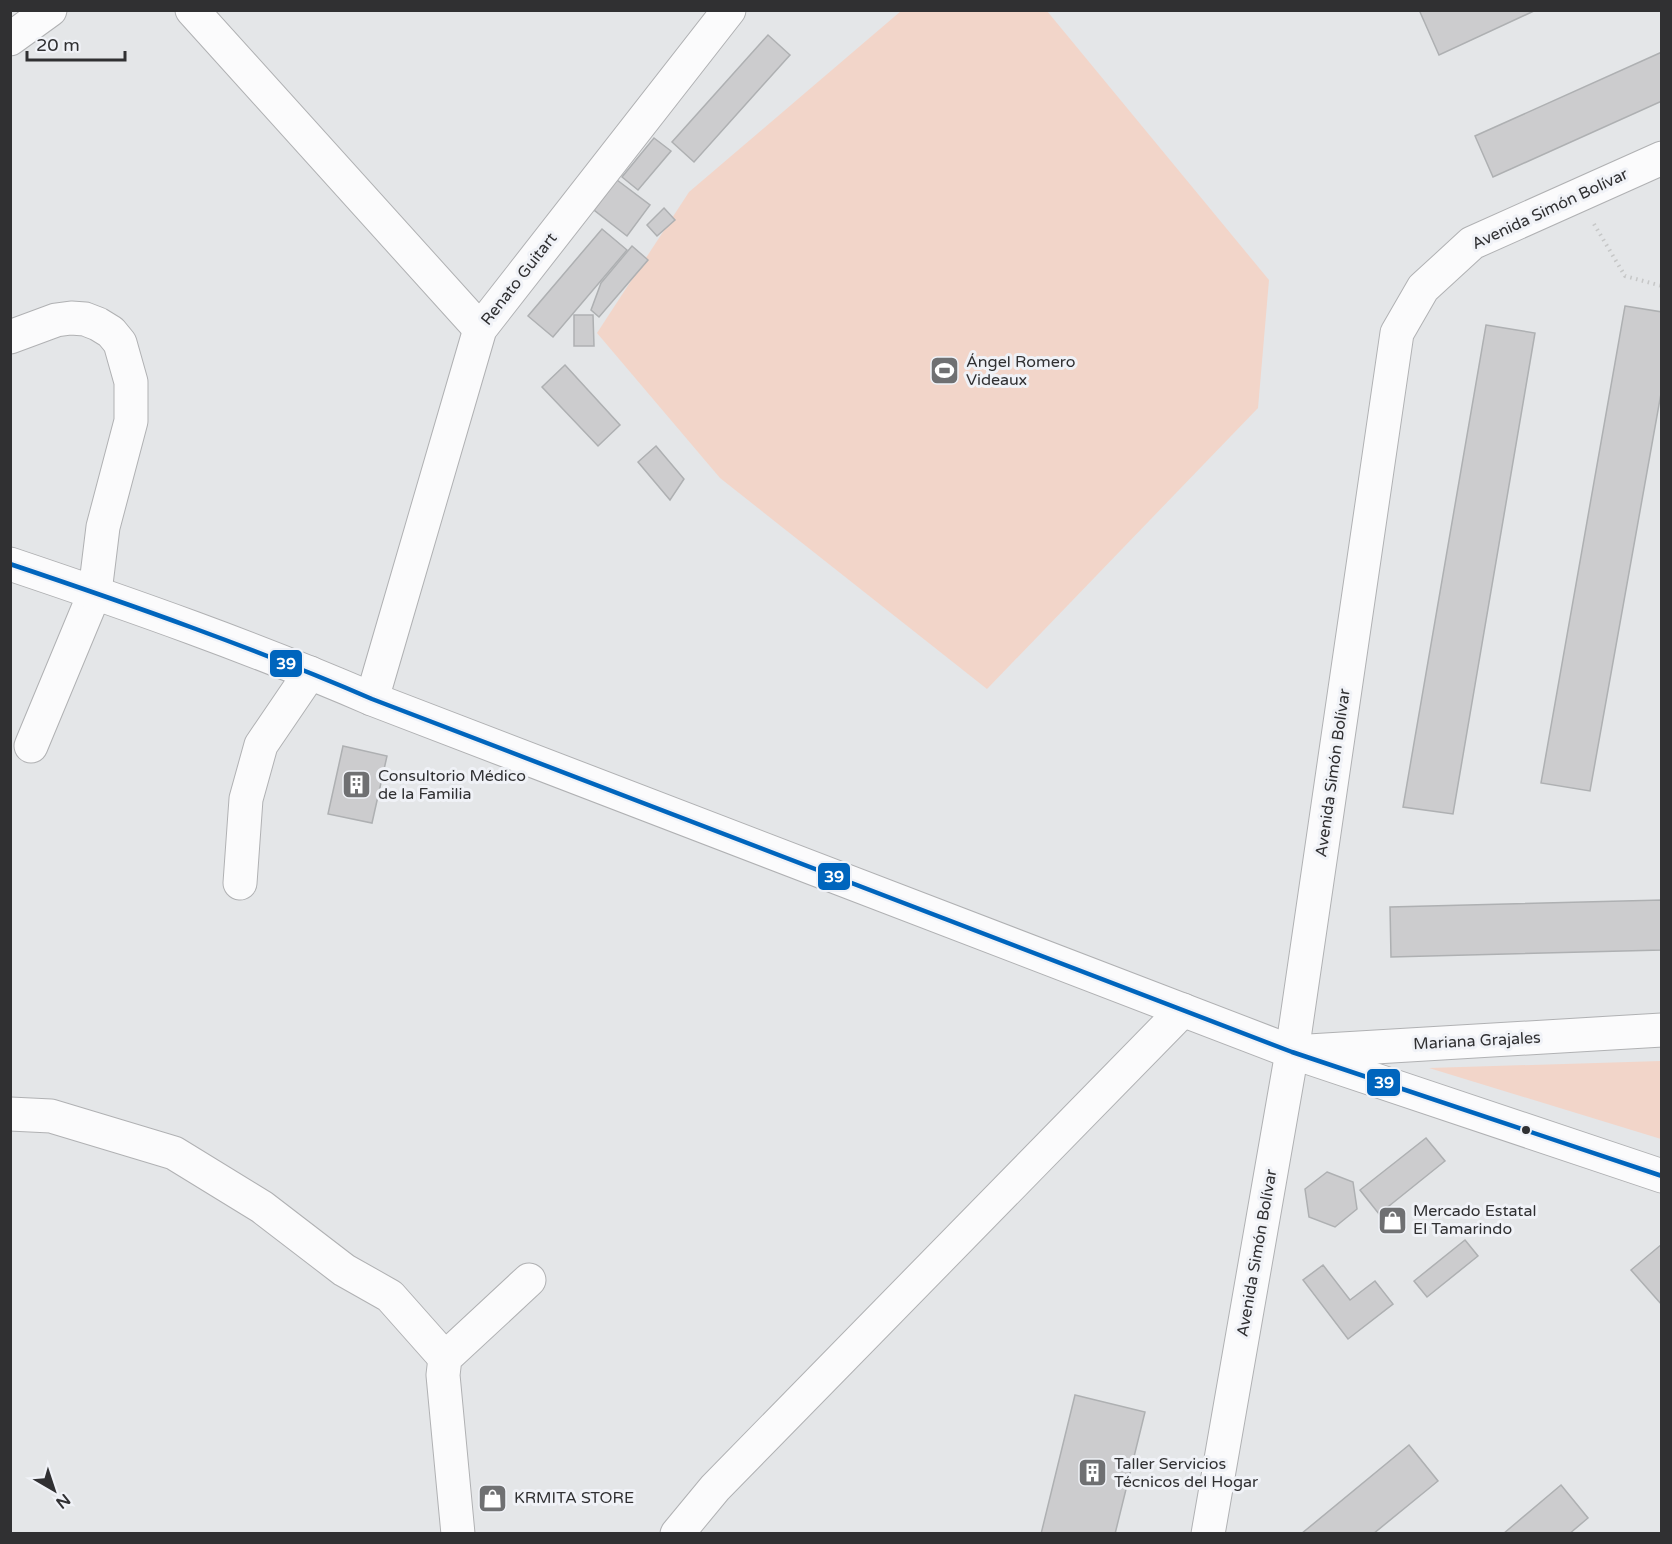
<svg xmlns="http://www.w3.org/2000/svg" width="1672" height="1544" viewBox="0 0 1672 1544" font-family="'Varela Round',sans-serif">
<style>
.green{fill:#f2d5c9}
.building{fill:#ccccce;stroke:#aeb0b2;stroke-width:1.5}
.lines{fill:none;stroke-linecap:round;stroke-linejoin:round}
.minor-casing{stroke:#b0b1b3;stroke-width:35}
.major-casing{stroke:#b0b1b3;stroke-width:35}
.path{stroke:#c6c7c7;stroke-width:4;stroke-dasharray:1.5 4.5;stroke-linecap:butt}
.minor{stroke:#fbfbfc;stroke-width:33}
.major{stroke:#fbfbfc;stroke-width:33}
.bus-1-casing{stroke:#f0f2f7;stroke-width:9}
.bus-1{stroke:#0065bd;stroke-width:4.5}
.bus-dot{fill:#303032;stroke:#f0f2f7;stroke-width:2}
.labels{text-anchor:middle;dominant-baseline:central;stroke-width:6;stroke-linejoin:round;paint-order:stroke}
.street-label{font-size:16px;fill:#303032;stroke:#f0f2f7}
.poi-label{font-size:16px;fill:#303032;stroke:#f0f2f7;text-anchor:start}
.line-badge{stroke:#f0f2f7;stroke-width:2}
.badge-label{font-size:16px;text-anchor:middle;font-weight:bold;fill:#fff}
</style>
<rect width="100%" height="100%" fill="#e4e6e8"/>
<g class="green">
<path d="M 901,11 L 1047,11 L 1269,280 L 1258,408 L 987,689 L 720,478 L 597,333 L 689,192 Z"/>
<path d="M 1661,1061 L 1661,1139 L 1429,1068 Z"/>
</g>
<g class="building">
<path d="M 1422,10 L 1536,10 L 1439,55 L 1420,12 Z"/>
<path d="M 768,35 L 790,55 L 694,162 L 672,142 Z"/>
<path d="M 1662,52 L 1662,101 L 1493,177 L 1475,136 Z"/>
<path d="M 654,138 L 671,151 L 638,190 L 622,177 Z"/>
<path d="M 617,180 L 650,205 L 627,236 L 594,210 Z"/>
<path d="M 664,208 L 675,220 L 657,236 L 647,225 Z"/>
<path d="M 602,229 L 627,250 L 553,337 L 528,316 Z"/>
<path d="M 632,246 L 648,260 L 599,317 L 591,310 L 601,283 Z"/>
<path d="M 1625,306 L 1662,312 L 1662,388 L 1590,791 L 1541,783 Z"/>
<path d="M 574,315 L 593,315 L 594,346 L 574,346 Z"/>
<path d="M 1486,325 L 1535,333 L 1453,814 L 1403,807 Z"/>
<path d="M 565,365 L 620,425 L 598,446 L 542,387 Z"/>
<path d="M 656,446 L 684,479 L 670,500 L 638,462 Z"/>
<path d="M 343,746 L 387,756 L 372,823 L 328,814 Z"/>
<path d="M 1662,900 L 1662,950 L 1391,957 L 1390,907 Z"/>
<path d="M 1426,1138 L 1445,1161 L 1379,1214 L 1360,1190 Z"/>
<path d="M 1327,1172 L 1353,1182 L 1357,1209 L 1335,1227 L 1309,1217 L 1305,1189 Z"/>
<path d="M 1465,1240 L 1478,1256 L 1427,1297 L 1414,1281 Z"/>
<path d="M 1662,1244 L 1662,1305 L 1631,1270 Z"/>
<path d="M 1323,1265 L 1350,1300 L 1375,1281 L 1393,1304 L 1348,1339 L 1303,1280 Z"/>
<path d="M 1075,1395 L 1145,1412 L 1115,1534 L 1041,1534 Z"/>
<path d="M 1409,1445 L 1438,1481 L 1373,1534 L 1301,1534 Z"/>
<path d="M 1561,1485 L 1588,1518 L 1569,1534 L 1503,1534 Z"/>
</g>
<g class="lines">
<defs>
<g id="minor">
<path d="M 192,10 L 480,329"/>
<path d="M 10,39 L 50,10"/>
<path d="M 10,337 L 56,320 L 71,318 L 85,319 L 98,324 L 111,332 L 120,343 L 131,382 L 131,421 L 103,527 L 95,592 L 31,746"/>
<path d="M 372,699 L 480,329 L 729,10"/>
<path d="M 240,883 L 246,799 L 261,745 L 310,673"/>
<path d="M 1292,1052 L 1662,1030"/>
<path d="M 10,1114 L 51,1116 L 174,1153 L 262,1207 L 344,1270 L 390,1296 L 445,1358"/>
<path d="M 458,1534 L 443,1375 L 445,1358 L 529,1280"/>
<path d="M 677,1534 L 715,1488 L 1183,1010"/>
<path d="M 1208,1534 L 1292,1052 L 1397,333 L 1423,288 L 1472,243 L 1662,158"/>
</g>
<path id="major" d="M 10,564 C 132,605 254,648 372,699 L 1292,1052 L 1662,1176"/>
</defs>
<use href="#minor" class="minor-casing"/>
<use href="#major" class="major-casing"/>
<path class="path" d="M 1594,224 L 1625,276 L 1662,286"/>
<use href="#minor" class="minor"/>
<use href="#major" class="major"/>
<defs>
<path id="bus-1" d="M 10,564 C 132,605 254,648 372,699 L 1292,1052 L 1662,1176"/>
</defs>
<use href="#bus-1" class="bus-1-casing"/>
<use href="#bus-1" class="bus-1"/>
</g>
<defs>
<symbol id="stadium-square" viewBox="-11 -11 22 22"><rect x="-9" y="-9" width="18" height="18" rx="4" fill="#6f7072" stroke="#f0f2f7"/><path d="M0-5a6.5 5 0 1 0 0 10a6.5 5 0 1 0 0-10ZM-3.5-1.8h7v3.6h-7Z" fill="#fff"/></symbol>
<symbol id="building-square" viewBox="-11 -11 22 22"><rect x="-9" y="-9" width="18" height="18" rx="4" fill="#6f7072" stroke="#f0f2f7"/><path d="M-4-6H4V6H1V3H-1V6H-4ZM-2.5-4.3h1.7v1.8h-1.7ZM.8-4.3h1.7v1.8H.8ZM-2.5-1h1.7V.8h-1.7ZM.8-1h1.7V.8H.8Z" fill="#fff"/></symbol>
<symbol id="shop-square" viewBox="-11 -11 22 22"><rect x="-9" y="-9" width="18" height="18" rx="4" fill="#6f7072" stroke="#f0f2f7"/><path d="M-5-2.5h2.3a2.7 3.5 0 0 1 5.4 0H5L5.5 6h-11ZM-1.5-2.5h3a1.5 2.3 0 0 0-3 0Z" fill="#fff"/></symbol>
</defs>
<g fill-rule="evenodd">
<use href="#stadium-square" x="928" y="354" width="33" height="33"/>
<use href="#building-square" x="340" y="768" width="33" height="33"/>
<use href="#shop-square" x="1376" y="1204" width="33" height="33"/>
<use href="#building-square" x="1076" y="1456" width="33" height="33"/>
<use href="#shop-square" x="476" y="1482" width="33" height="33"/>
</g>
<circle class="bus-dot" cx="1526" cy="1130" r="5"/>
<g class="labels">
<g class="street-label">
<text transform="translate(1550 209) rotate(-25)">Avenida Simón Bolívar</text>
<text transform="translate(519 279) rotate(-52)">Renato Guitart</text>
<text transform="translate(1333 773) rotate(-82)">Avenida Simón Bolívar</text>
<text transform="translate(1477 1041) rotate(-3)">Mariana Grajales</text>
<text transform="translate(1257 1253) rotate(-80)">Avenida Simón Bolívar</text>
</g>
<g class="poi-label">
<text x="966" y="362">Ángel Romero<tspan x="966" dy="18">Videaux</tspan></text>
<text x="378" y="776">Consultorio Médico<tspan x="378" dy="18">de la Familia</tspan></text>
<text x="1413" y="1211">Mercado Estatal<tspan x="1413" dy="18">El Tamarindo</tspan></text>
<text x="1114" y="1464">Taller Servicios<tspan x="1114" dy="18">Técnicos del Hogar</tspan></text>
<text x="514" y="1498">KRMITA STORE</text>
</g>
</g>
<g class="line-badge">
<rect x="269" y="649" width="34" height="29" rx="6" fill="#0065bd"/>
<rect x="817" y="862" width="34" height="29" rx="6" fill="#0065bd"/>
<rect x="1366" y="1068" width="35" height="29" rx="6" fill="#0065bd"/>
</g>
<g class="badge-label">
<text x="286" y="669">39</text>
<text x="834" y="882">39</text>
<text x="1384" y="1088">39</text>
</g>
<rect width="1672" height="1544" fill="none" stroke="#303032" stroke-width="24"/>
<g transform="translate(54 1490) rotate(141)" stroke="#f0f2f7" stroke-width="4.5" paint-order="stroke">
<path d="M0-4.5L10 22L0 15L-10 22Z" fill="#303032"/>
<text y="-9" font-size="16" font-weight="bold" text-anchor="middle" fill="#303032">N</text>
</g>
<path d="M27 51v9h98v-9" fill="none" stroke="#303032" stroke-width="3"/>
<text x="36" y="51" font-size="18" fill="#303032" stroke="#f0f2f7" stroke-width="4.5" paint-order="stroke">20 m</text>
</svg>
